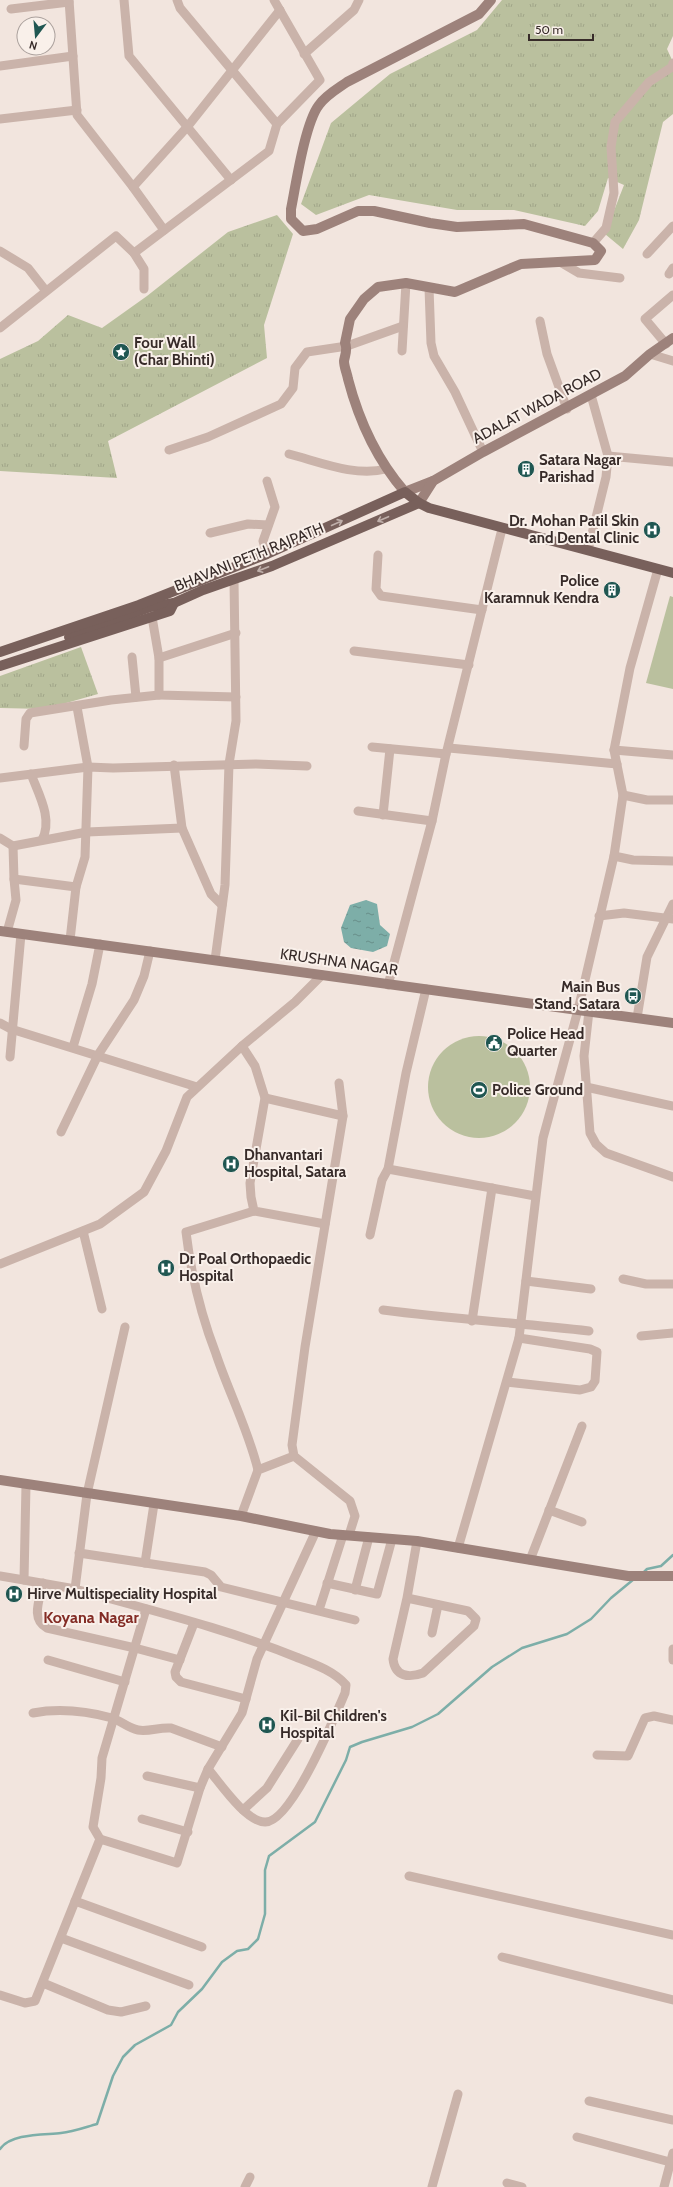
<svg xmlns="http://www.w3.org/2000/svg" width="673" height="2187" viewBox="0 0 673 2187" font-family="Cabin,sans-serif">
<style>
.grass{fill:url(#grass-tufts)}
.park{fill:#bac09e}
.water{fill:url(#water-ripples)}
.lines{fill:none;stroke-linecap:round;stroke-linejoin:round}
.stream{stroke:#7daea8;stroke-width:2.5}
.street{stroke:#cab3aa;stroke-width:9}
.secondary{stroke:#9d827b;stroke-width:10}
.primary{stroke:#78605b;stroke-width:10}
.oneway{stroke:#bfafaa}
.labels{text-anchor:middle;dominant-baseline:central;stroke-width:4;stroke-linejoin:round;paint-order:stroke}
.poi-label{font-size:15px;font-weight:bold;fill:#372b29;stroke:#f9f0ea;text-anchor:start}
.street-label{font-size:15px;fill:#372b29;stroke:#f9f0ea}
.neighbourhood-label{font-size:16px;font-weight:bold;fill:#832c25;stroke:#f9f0ea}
</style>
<defs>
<pattern id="grass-tufts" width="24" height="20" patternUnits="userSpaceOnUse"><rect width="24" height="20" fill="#bac09e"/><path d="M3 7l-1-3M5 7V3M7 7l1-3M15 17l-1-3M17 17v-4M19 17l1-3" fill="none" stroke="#a0a588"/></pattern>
<pattern id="water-ripples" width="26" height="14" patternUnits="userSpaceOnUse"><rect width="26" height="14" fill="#7daea8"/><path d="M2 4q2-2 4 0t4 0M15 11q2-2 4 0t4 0" fill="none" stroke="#678e89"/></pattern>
</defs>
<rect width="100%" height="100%" fill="#f2e5de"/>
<g class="grass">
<path d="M 502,0 L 673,0 L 673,36 L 667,49 L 673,62 L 673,114 L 663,122 L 639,220 L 623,249 L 605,234 L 624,185 L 608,178 L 598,211 L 585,226 L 514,210 L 457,210 L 369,195 L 316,215 L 301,204 L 331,123 L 390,74 L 477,30 Z"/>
<path d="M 277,215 L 293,234 L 264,325 L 267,358 L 108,441 L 117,478 L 0,471 L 0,359 L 38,341 L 68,315 L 102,328 L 147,296 L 228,232 Z"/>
<path d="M 81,647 L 98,694 L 45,709 L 0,708 L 0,676 Z"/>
</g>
<g class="park">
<path d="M 670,596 L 673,597 L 673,689 L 646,683 Z"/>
<circle cx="479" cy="1087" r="51"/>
</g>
<path class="water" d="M 366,900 L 377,904 L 380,925 L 390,934 L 387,946 L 373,952 L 351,948 L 344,942 L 341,928 L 350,905 Z"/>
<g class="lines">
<g class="stream">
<path d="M 643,1573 L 647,1569 L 661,1566 L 673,1555"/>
<path d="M 0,2149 C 11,2133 45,2135 61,2133 C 73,2132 86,2127 97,2124 L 113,2076 L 123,2057 L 135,2045 L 171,2025 L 178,2012 L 202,1989 L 222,1962 L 237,1951 L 248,1949 L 258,1939 L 265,1914 L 265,1870 L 269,1856 L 315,1822 L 346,1760 L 350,1747 L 362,1742 L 412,1727 L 438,1714 L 492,1667 L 522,1648 L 567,1634 L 591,1619 L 611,1598 L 634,1579"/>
</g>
<g class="street">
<path d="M 69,0 L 77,115 L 133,187 L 164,230"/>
<path d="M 124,0 L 129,56 L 231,180"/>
<path d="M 177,0 L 180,8 L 277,124"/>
<path d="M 11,9 L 69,2"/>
<path d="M 304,54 L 354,10 L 359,0"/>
<path d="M 0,66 L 73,56"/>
<path d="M 0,119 L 77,110"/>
<path d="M 133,187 L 188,126 L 280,10"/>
<path d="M 593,243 L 606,228 L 614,193 L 611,147 L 615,122 L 649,82 L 672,67 L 673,63"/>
<path d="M 0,251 L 28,268 L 46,291"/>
<path d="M 134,253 L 144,269 L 144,289"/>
<path d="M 647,254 L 673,226"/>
<path d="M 562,263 L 579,273 L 620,278"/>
<path d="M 669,274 L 673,268"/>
<path d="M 429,288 L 431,343 L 434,356 L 455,392 L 483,452"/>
<path d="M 540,321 L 547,354 L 567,409"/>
<path d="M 0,328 L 116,236 L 134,253 L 269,151 L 277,124 L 320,80 L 274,0"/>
<path d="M 666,344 L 645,319 L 673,295"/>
<path d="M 402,351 L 406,283"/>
<path d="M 650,354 L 673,361"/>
<path d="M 169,450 L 208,437 L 281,404 L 293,388 L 295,368 L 307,352 L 347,346 L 403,326"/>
<path d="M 289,454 C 320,462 355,477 386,469"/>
<path d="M 608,456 L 673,462"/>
<path d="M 267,481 L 275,507 L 263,541 L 267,554"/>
<path d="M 210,533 L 248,524 L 268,525"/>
<path d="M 588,550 L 606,477 L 608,456 L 591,395"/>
<path d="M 378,555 L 376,589 L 381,596 L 482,610"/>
<path d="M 658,569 L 630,668 L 614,750 L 673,755"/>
<path d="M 152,617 L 159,658 L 159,695 L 236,697"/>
<path d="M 354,651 L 469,665"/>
<path d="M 132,657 L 136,697"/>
<path d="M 159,658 L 236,633"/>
<path d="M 24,746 L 26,719 L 30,713 L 111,700 L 159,695"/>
<path d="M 372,747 L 446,754"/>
<path d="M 449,748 L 617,764"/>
<path d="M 31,774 C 39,795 53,819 42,840"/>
<path d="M 0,778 L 88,767 L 113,768 L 256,764 L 307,766"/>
<path d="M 623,795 L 647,800 L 673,800"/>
<path d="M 358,811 L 432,821 L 446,754 L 502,529"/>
<path d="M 383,815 L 390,749"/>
<path d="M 182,828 L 211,894 L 222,905"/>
<path d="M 0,838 L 13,846 L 87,832 L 182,828 L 174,765"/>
<path d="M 13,846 L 14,879 L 76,887 L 70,940"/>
<path d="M 614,856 L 633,860 L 673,861"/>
<path d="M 76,887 L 85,857 L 88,767 L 77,707"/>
<path d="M 599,916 L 624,913 L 673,919"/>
<path d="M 7,932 L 16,900 L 14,879"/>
<path d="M 215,960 L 225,885 L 229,764 L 236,721 L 234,580"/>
<path d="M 388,985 L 432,821"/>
<path d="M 589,1011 L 584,1056 L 590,1133 L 596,1144 L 606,1153 L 673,1177"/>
<path d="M 637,1018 L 647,957 L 673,904"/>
<path d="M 0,1023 L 11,1029 L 197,1087"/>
<path d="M 242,1046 L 255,1066 L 265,1098 L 250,1183 L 251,1197 L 254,1211 L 325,1224"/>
<path d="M 73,1047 L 92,984 L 100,944"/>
<path d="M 10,1057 L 21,934"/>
<path d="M 339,1083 L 343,1116 L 305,1347 L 292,1445 L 294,1456 L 350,1501 L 355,1516 L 349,1535"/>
<path d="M 586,1087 L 673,1106"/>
<path d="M 265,1098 L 343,1116"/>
<path d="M 61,1132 L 98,1055 L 134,1000 L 144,976 L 150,951"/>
<path d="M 388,1169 L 535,1196"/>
<path d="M 254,1211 L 186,1232 C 191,1274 201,1315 216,1354 C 229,1393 248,1429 258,1470"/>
<path d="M 83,1231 L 102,1309"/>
<path d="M 370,1235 L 382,1180 L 388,1169 L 406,1073 L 426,989"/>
<path d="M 0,1264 L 100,1224 L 144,1192 L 166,1151 L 187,1097 L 242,1046 L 295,1002 L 322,975"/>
<path d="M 623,1279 L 646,1284 L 673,1284"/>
<path d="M 526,1281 L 591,1289"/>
<path d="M 383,1310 C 452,1319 520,1323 589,1331"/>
<path d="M 472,1321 L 492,1188"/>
<path d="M 125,1327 L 87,1494 L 75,1589 C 149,1610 225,1628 296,1657 C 314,1664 334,1671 346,1685 L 345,1693 C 335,1716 291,1823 265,1822 C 246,1822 220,1783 208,1769"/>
<path d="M 641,1336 L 673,1333"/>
<path d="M 507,1382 L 580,1390 L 591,1387 L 595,1381 L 597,1352 L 590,1349 L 519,1338"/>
<path d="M 26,1485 L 24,1580 L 75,1589"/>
<path d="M 549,1510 L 582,1522"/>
<path d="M 241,1516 L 258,1470 L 294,1456"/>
<path d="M 458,1548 L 519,1338 L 543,1138 L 578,1010 L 614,856 L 623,795 L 614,750"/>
<path d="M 79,1553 L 205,1572 L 211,1575 L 221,1587 L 355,1620"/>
<path d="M 530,1560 L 582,1426"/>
<path d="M 145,1563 L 154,1504"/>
<path d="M 0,1576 L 24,1580"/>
<path d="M 43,1583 C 40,1599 30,1619 47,1628 L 135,1648 L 180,1660"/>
<path d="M 327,1583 L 377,1594 L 392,1539"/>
<path d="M 355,1590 L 369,1537"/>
<path d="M 407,1598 L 468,1611 L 476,1619 L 474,1626 L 423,1673 C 409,1678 395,1677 393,1659 L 407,1598 L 417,1541"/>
<path d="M 319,1610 L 343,1535"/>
<path d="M 194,1623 L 175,1672 L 176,1677 L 181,1682 L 246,1699"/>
<path d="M 432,1633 L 438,1605"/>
<path d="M 673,1649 L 673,1660"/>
<path d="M 48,1660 L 125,1682"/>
<path d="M 33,1713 C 60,1708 86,1711 112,1718 C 121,1721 128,1728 138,1730 C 149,1732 159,1727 171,1728 L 222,1747"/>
<path d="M 597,1755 L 628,1756 L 645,1718 L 654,1716 L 673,1720"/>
<path d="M 147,1776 L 200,1788"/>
<path d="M 243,1810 L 267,1788 L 298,1739"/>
<path d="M 142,1819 L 188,1832"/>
<path d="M 100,1839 L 93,1827 L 101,1778 L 102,1758 L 146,1609"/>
<path d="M 409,1876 L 673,1935"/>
<path d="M 75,1901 L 202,1947"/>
<path d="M 61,1938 L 189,1985"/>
<path d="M 502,1957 L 673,2000"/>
<path d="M 43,1983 L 108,2010 L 121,2012 L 146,2006"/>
<path d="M 0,1995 L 25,2003 L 35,2001 L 100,1839 L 177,1863 L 200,1788 L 208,1769 L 242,1713 L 257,1659 L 316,1531"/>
<path d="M 589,2101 L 673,2120"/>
<path d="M 577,2137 L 670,2162"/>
<path d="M 507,2183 L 522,2187"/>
<path d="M 245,2187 L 250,2177"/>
<path d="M 432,2187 L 458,2094"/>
<path d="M 664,2187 L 673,2153"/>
</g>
<g class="secondary">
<path d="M 433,481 L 405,492 C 377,460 359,421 348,379 C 347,373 344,367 344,361 C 345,355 348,349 345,343 L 350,319 L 364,299 L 378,287 L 406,283 L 455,292 L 521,264 L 595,260 L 601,251 L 593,243 L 524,224 L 457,227 L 430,223 L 374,211 L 358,211 L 317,229 L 303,231 L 291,219 L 291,209 C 296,184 305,123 319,105 C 326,95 337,89 347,82 L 479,14 L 491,0"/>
<path d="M 419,503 L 433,481 L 483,452 L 625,376 L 650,354 L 673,338"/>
<path d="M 0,931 L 673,1023"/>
<path d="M 0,1480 L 241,1516 L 330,1534 L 417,1541 L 628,1576 L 673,1576"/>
</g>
<g class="primary">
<path d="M 69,637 L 150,607 L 174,603"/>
<path d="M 0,652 L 139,605 L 267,554 L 405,492 L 419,503 L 429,508 L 673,573"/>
<path d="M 0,666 L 170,611 L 174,603 L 203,590 L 272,566 L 419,503"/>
</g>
</g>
<defs><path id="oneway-shaft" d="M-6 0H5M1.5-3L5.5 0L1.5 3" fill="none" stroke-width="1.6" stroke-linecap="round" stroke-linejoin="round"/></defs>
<g class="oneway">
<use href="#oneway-shaft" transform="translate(383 519) rotate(157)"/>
<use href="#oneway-shaft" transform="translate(337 523) rotate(-24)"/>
<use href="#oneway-shaft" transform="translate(263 569) rotate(159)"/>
</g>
<defs>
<symbol id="sight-disc" viewBox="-11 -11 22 22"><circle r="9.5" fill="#205752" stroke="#f9f0ea"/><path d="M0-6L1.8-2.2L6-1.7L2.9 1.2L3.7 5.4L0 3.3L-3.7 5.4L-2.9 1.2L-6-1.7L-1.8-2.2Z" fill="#fff"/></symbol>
<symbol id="building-disc" viewBox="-11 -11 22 22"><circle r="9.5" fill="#205752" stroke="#f9f0ea"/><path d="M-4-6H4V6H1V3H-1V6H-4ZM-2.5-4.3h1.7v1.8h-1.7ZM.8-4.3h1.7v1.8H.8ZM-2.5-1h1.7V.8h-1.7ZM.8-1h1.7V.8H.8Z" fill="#fff"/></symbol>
<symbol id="hospital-disc" viewBox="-11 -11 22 22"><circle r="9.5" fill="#205752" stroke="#f9f0ea"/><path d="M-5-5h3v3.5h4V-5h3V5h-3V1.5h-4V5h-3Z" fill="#fff"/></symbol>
<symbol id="bus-disc" viewBox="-11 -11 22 22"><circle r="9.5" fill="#205752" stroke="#f9f0ea"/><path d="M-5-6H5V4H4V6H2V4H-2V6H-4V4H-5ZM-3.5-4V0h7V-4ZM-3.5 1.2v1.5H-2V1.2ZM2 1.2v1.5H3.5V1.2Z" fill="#fff"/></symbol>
<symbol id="civic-disc" viewBox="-11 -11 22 22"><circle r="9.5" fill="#205752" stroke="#f9f0ea"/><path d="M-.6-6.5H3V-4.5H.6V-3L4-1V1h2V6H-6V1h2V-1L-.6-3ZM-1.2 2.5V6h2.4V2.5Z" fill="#fff"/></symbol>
<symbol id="stadium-disc" viewBox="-11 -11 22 22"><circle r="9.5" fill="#205752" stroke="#f9f0ea"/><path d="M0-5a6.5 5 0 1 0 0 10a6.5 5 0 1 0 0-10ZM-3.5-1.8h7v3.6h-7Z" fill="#fff"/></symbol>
</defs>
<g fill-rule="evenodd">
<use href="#sight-disc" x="111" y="342" width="20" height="20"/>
<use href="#building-disc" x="516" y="459" width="20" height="20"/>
<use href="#hospital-disc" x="642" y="520" width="20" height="20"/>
<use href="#building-disc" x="602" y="580" width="20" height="20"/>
<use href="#bus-disc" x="623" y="986" width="20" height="20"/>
<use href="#civic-disc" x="484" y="1033" width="20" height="20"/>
<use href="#stadium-disc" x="469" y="1080" width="20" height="20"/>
<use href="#hospital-disc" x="221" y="1154" width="20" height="20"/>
<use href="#hospital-disc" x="156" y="1258" width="20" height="20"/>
<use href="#hospital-disc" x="4" y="1584" width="20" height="20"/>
<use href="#hospital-disc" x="257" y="1715" width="20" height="20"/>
</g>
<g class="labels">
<g class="poi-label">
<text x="134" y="343">Four Wall<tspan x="134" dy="17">(Char Bhinti)</tspan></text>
<text x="539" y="460">Satara Nagar<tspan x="539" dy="17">Parishad</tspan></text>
<text x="639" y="521" text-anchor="end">Dr. Mohan Patil Skin<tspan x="639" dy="17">and Dental Clinic</tspan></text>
<text x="599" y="581" text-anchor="end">Police<tspan x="599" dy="17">Karamnuk Kendra</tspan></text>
<text x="620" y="987" text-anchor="end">Main Bus<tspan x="620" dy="17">Stand, Satara</tspan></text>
<text x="507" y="1034">Police Head<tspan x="507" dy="17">Quarter</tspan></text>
<text x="492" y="1090">Police Ground</text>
<text x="244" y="1155">Dhanvantari<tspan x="244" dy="17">Hospital, Satara</tspan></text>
<text x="179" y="1259">Dr Poal Orthopaedic<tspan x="179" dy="17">Hospital</tspan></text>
<text x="27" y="1594">Hirve Multispeciality Hospital</text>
<text x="280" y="1716">Kil-Bil Children's<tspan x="280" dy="17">Hospital</tspan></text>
</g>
<g class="street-label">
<text transform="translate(537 406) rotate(-28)">ADALAT WADA ROAD</text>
<text transform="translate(249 557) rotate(-22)">BHAVANI PETH RAJPATH</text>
<text transform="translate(339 962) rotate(8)">KRUSHNA NAGAR</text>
</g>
<g class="neighbourhood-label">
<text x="91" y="1617">Koyana Nagar</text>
</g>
</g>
<g transform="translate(36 36) rotate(196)"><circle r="19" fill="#f9f0ea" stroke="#aba19d"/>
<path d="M0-3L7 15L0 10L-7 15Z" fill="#205752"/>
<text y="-6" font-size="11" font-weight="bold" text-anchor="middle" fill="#372b29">N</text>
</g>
<path d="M529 34v6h64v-6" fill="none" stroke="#372b29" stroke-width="2"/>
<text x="535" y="34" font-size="12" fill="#372b29" stroke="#f9f0ea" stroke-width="3" paint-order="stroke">50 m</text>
</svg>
